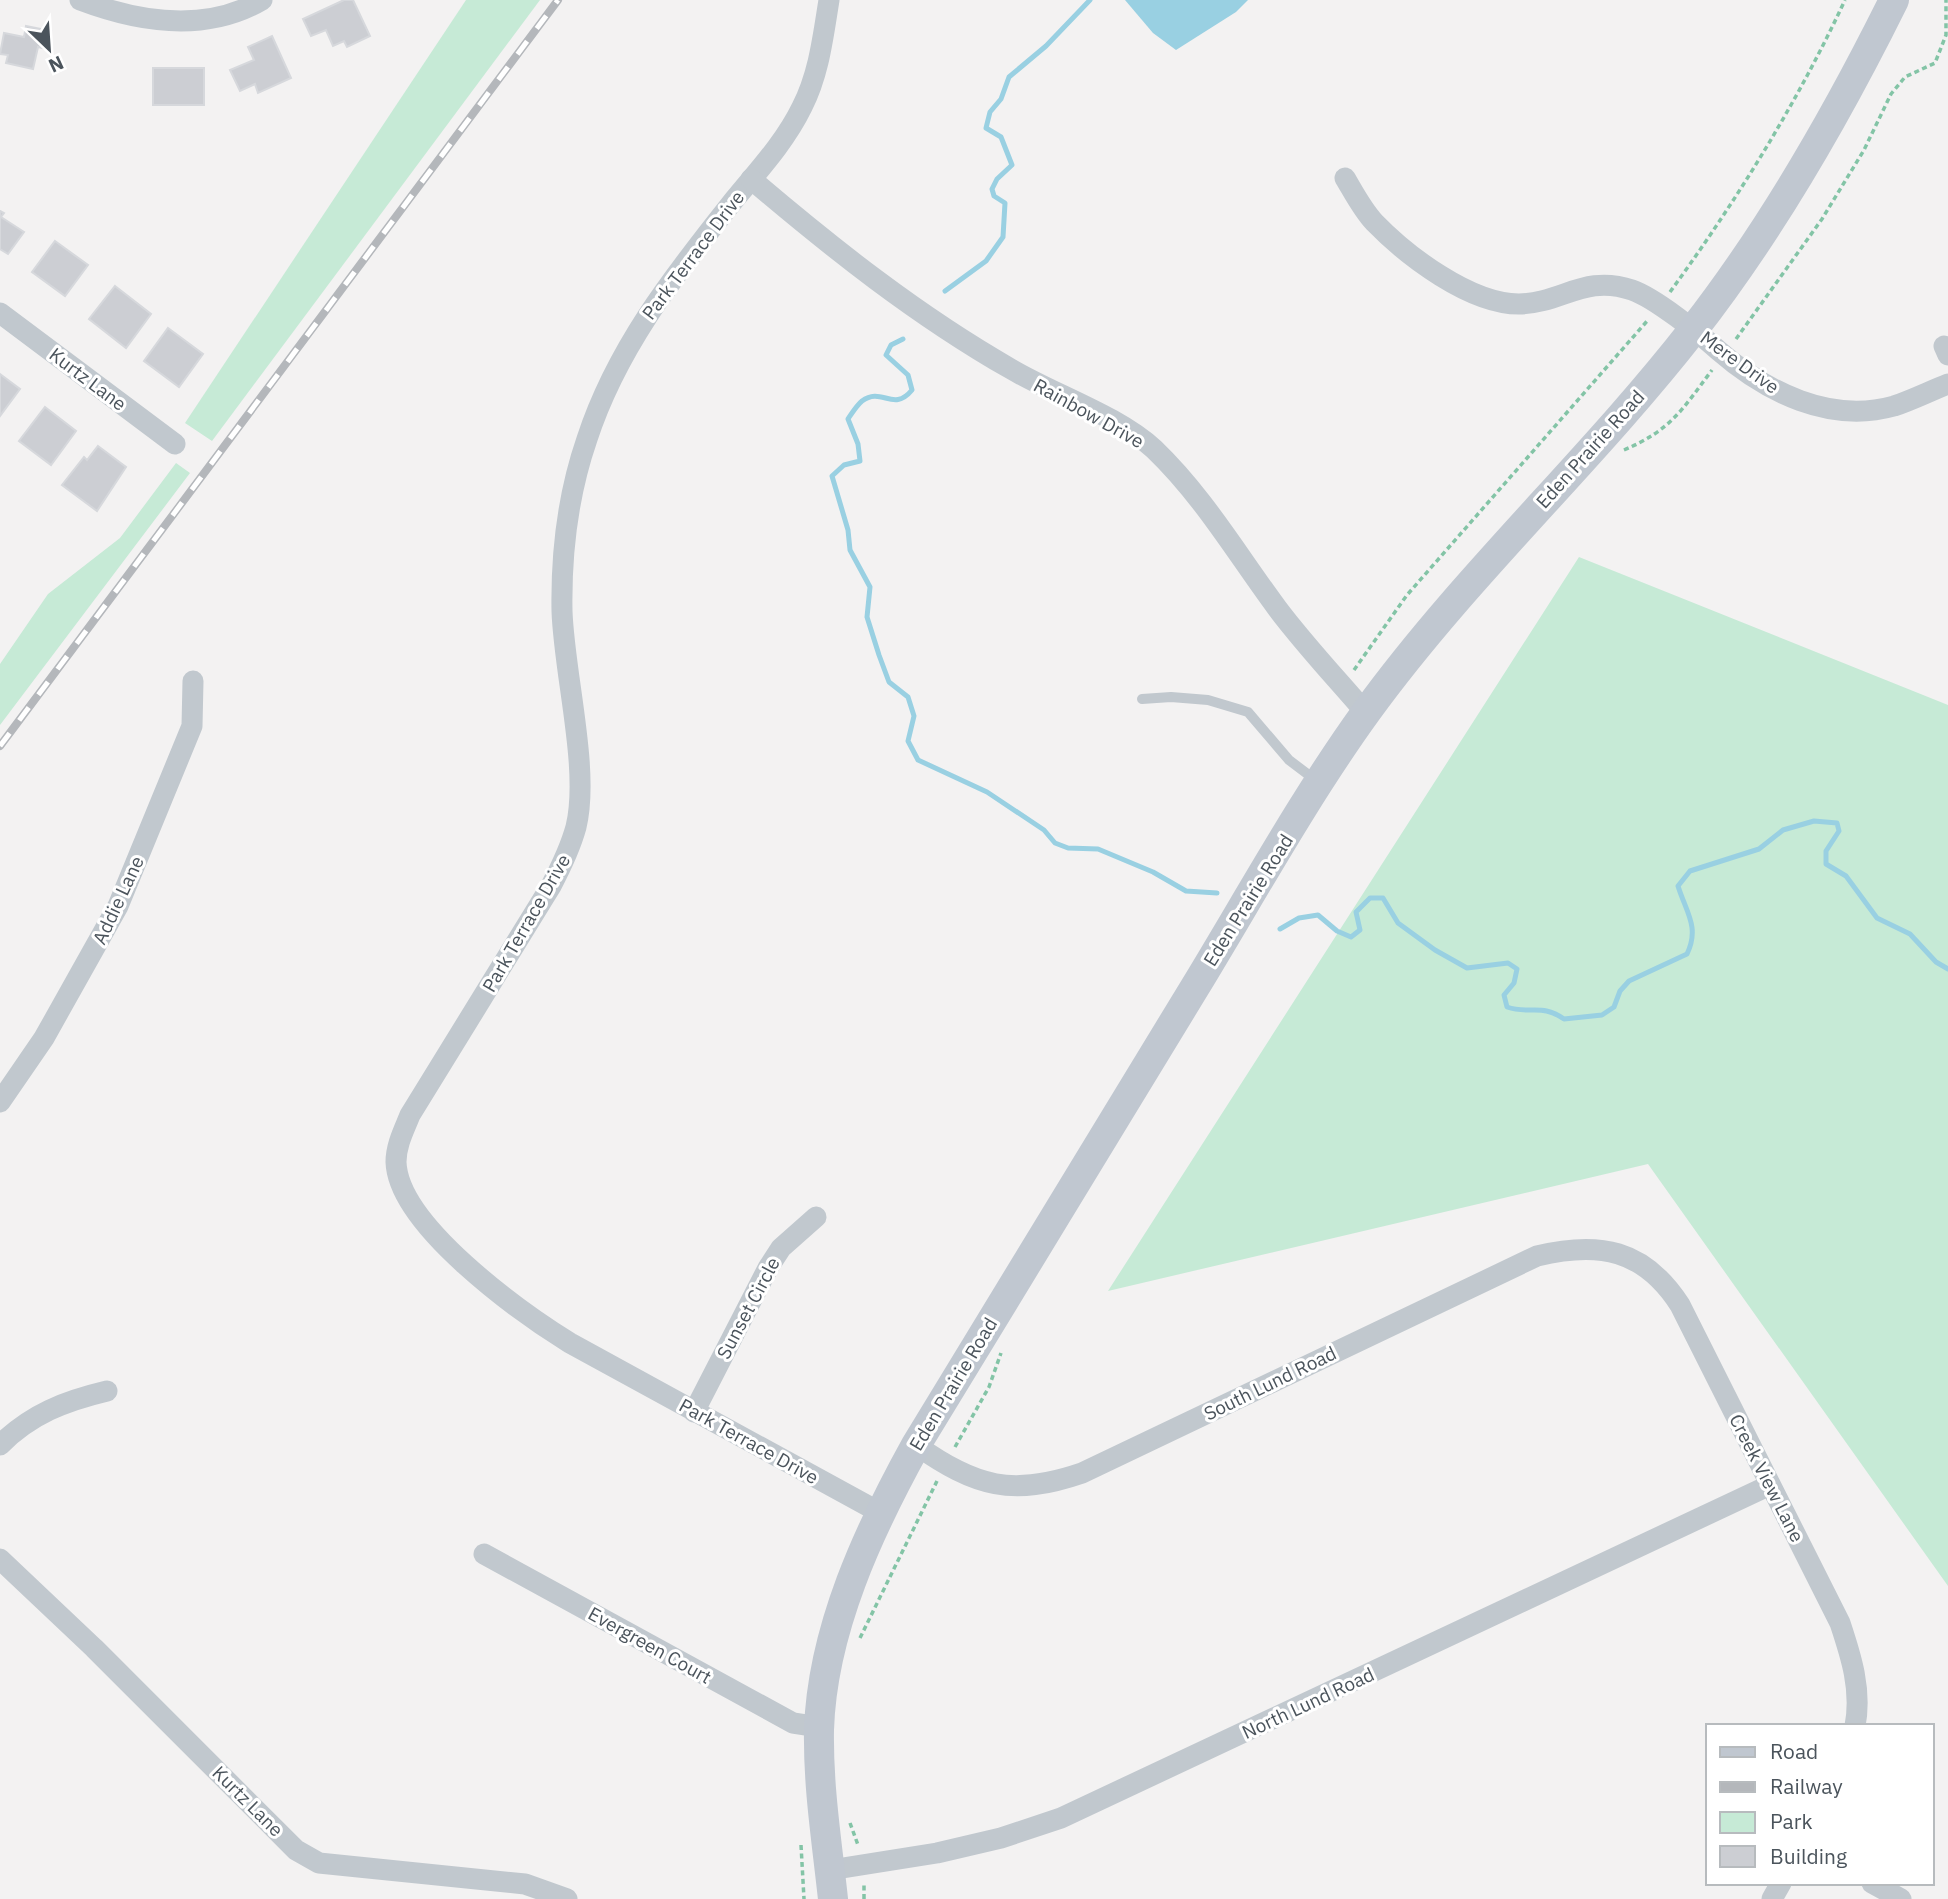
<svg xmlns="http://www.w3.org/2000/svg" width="1948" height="1899" viewBox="0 0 1948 1899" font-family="'IBM Plex Sans',sans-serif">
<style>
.green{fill:#c6ead6}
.water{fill:#99d0e2}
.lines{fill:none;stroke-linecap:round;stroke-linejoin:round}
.stream{stroke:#99d0e2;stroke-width:5}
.building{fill:#ccced3;stroke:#d6d8dc;stroke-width:2}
.path{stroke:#83c4a6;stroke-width:3.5;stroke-dasharray:5 3.5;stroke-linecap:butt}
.lane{stroke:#c1c8ce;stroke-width:10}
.street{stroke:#c1c8ce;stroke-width:21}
.secondary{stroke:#c0c7d0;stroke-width:30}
.rail-casing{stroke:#b4b7bb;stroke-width:8}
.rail{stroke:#fff;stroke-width:5;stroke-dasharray:16;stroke-linecap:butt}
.labels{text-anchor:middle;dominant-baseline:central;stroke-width:6;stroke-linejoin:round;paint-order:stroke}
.street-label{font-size:19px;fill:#4b545c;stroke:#fff}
</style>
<rect width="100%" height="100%" fill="#f3f2f2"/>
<g class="green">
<path d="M 466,0 L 540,0 L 212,441 L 185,423 Z"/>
<path d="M 176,463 L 190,473 L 0,725 L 0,664 L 48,594 L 120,538 Z"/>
<path d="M 1579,557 L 1948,705 L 1948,1586 L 1648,1164 L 1108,1291 Z"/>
</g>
<path class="water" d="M 1125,0 L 1248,0 L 1236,12 L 1176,50 L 1153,33 Z"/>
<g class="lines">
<g class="stream">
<path d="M 945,291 L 986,261 L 1003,237 L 1005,203 L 994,196 L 992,189 L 997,179 L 1012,165 L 1001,137 L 986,128 L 990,112 L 1001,99 L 1009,77 L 1046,46 L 1090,0"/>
<path d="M 903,339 L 891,345 L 886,355 L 908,375 L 912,390 C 893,413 882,386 862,401 C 857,405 852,413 848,419 L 858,444 L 860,461 L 844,465 L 832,476 L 848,530 L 850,550 L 870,587 L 867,617 L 879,655 L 889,682 L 908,697 L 914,716 L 908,741 L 918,760 L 987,792 L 1044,830 L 1055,843 L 1068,848 L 1098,849 L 1153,872 L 1186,891 L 1217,893"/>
<path d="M 1280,929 L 1299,918 L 1318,915 L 1337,931 L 1351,937 L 1360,930 L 1356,912 L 1370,898 L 1383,898 L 1398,923 L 1435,950 L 1467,968 L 1508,963 L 1517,969 L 1514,983 L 1504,995 L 1507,1007 C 1531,1015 1541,1003 1564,1019 L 1602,1015 L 1614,1007 L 1620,991 L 1629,981 L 1687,954 C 1700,927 1686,912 1678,886 L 1690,871 L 1759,849 L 1783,830 L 1814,821 L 1837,823 L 1839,831 L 1826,851 L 1826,864 L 1846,876 L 1877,918 L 1910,934 L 1936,962 L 1948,969"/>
</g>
</g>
<g class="building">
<path d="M 344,0 L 353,0 L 370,36 L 347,47 L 344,41 L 333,46 L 326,30 L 311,36 L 303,19 Z"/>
<path d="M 26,26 L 51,31 L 47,49 L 38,47 L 33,69 L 6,63 L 8,55 L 0,54 L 4,33 L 24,37 Z"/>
<path d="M 272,36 L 291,78 L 258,93 L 255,84 L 240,91 L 230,70 L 254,60 L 248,47 Z"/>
<rect x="153" y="68" width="51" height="37"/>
<path d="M 0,211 L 4,213 L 1,217 L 24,232 L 8,254 L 0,249 Z"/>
<path d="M 55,241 L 88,265 L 65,296 L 32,272 Z"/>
<path d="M 115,286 L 151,314 L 126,348 L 89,319 Z"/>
<path d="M 168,328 L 203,354 L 179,387 L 144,361 Z"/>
<path d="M 0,374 L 20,389 L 0,416 Z"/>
<path d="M 45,407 L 76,431 L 51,465 L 19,441 Z"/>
<path d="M 98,446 L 126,467 L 97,511 L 62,485 L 84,457 L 87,460 Z"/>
</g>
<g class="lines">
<g class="path">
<path d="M 1670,292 C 1737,200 1797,103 1845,0"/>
<path d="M 1736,339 L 1822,219 L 1864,150 L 1891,94 L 1905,77 L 1935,63 L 1946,35 L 1946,0"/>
<path d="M 1624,450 C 1671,430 1682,410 1712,370"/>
<path d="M 1354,670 L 1407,595 L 1648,320"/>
<path d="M 955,1447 L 989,1387 L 1001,1353"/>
<path d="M 860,1638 L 937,1481"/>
<path d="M 850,1823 L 858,1845"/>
<path d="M 801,1845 L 804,1899"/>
<path d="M 864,1899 L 864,1884"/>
</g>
<path class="lane" d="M 1142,699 L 1171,697 L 1208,700 L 1248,712 L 1289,760 L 1318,782"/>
<g class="street">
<path d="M 80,0 C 138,22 206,33 262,0"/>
<path d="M 829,0 C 823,37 819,74 802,107 C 784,144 755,174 730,205 C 672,278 616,350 587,439 C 568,494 561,553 562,611 C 564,674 590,770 576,827 C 570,849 561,867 551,886 L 410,1115 C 404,1130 396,1145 396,1162 C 398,1225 520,1312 570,1343 L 879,1512"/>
<path d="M 1345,178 C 1354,193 1362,209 1374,222 C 1407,256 1470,304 1519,304 C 1563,303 1584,274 1632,290 C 1655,298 1700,334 1719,351 C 1766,392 1830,424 1894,406 C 1912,400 1930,391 1948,384"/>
<path d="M 751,179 C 832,248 918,316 1011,369 C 1055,395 1117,415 1154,449 C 1203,496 1237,554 1277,608 C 1304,644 1336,678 1366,713"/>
<path d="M 0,313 L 175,444"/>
<path d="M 1944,346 L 1948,355"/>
<path d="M 0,1102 L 44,1038 L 118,906 L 192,726 L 193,681"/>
<path d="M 694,1412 L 768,1268 L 781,1248 L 816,1217"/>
<path d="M 0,1445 C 31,1414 65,1401 107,1391"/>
<path d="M 916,1445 C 976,1487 1012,1497 1082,1473 L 1537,1256 C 1599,1241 1644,1249 1680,1305 L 1840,1623 C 1851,1656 1862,1690 1855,1726"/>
<path d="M 484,1554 L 793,1723 L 819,1727"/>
<path d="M 0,1559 L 94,1648 L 296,1850 L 319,1863 L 525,1884 L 567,1899"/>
<path d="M 830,1870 L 937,1853 L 1001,1838 L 1061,1818 L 1770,1485"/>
<path d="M 1872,1883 L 1901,1899"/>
<path d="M 1772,1899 L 1781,1883"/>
</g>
<path class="secondary" d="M 833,1899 C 827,1843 818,1787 819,1730 C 822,1630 869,1530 916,1445 C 1009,1292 1102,1140 1195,987 C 1251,895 1304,798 1367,711 C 1466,575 1590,462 1693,330 C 1772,229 1837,115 1894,0"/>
<defs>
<path id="rail" d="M 0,746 L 558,0"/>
</defs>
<use href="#rail" class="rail-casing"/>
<use href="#rail" class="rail"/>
</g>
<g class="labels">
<g class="street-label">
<text transform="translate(693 255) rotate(-53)">Park Terrace Drive</text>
<text transform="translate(1740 362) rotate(36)">Mere Drive</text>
<text transform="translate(88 379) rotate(37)">Kurtz Lane</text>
<text transform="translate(1089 413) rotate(29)">Rainbow Drive</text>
<text transform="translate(1590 449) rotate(-48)">Eden Prairie Road</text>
<text transform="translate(118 900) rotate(-65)">Addie Lane</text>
<text transform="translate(1248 900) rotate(-58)">Eden Prairie Road</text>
<text transform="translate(526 923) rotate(-60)">Park Terrace Drive</text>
<text transform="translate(748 1308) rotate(-62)">Sunset Circle</text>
<text transform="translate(1270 1383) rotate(-26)">South Lund Road</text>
<text transform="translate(953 1384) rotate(-59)">Eden Prairie Road</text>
<text transform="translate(749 1441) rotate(29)">Park Terrace Drive</text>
<text transform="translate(1767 1478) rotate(63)">Creek View Lane</text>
<text transform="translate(650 1645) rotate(29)">Evergreen Court</text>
<text transform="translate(1308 1703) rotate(-25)">North Lund Road</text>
<text transform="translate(248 1801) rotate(45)">Kurtz Lane</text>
</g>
</g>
<rect x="1706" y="1724" width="228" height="161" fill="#ffffff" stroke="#b7bbbe" stroke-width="2"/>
<rect x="1720" y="1747" width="35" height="10" fill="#c0c7d0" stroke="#b7bbbe" stroke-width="2"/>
<text x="1770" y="1759" font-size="21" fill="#4b545c">Road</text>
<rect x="1720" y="1782" width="35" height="10" fill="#b4b7bb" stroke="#b7bbbe" stroke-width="2"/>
<text x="1770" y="1794" font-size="21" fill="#4b545c">Railway</text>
<rect x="1720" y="1812" width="35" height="21" fill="#c6ead6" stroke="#b7bbbe" stroke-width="2"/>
<text x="1770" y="1829" font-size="21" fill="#4b545c">Park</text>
<rect x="1720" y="1846" width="35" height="21" fill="#ccced3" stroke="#b7bbbe" stroke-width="2"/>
<text x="1770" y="1864" font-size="21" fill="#4b545c">Building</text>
<g transform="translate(49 49) rotate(155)" stroke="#ffffff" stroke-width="5" paint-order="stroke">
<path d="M0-5L12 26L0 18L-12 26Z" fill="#4b545c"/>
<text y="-10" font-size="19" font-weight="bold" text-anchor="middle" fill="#4b545c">N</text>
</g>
</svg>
